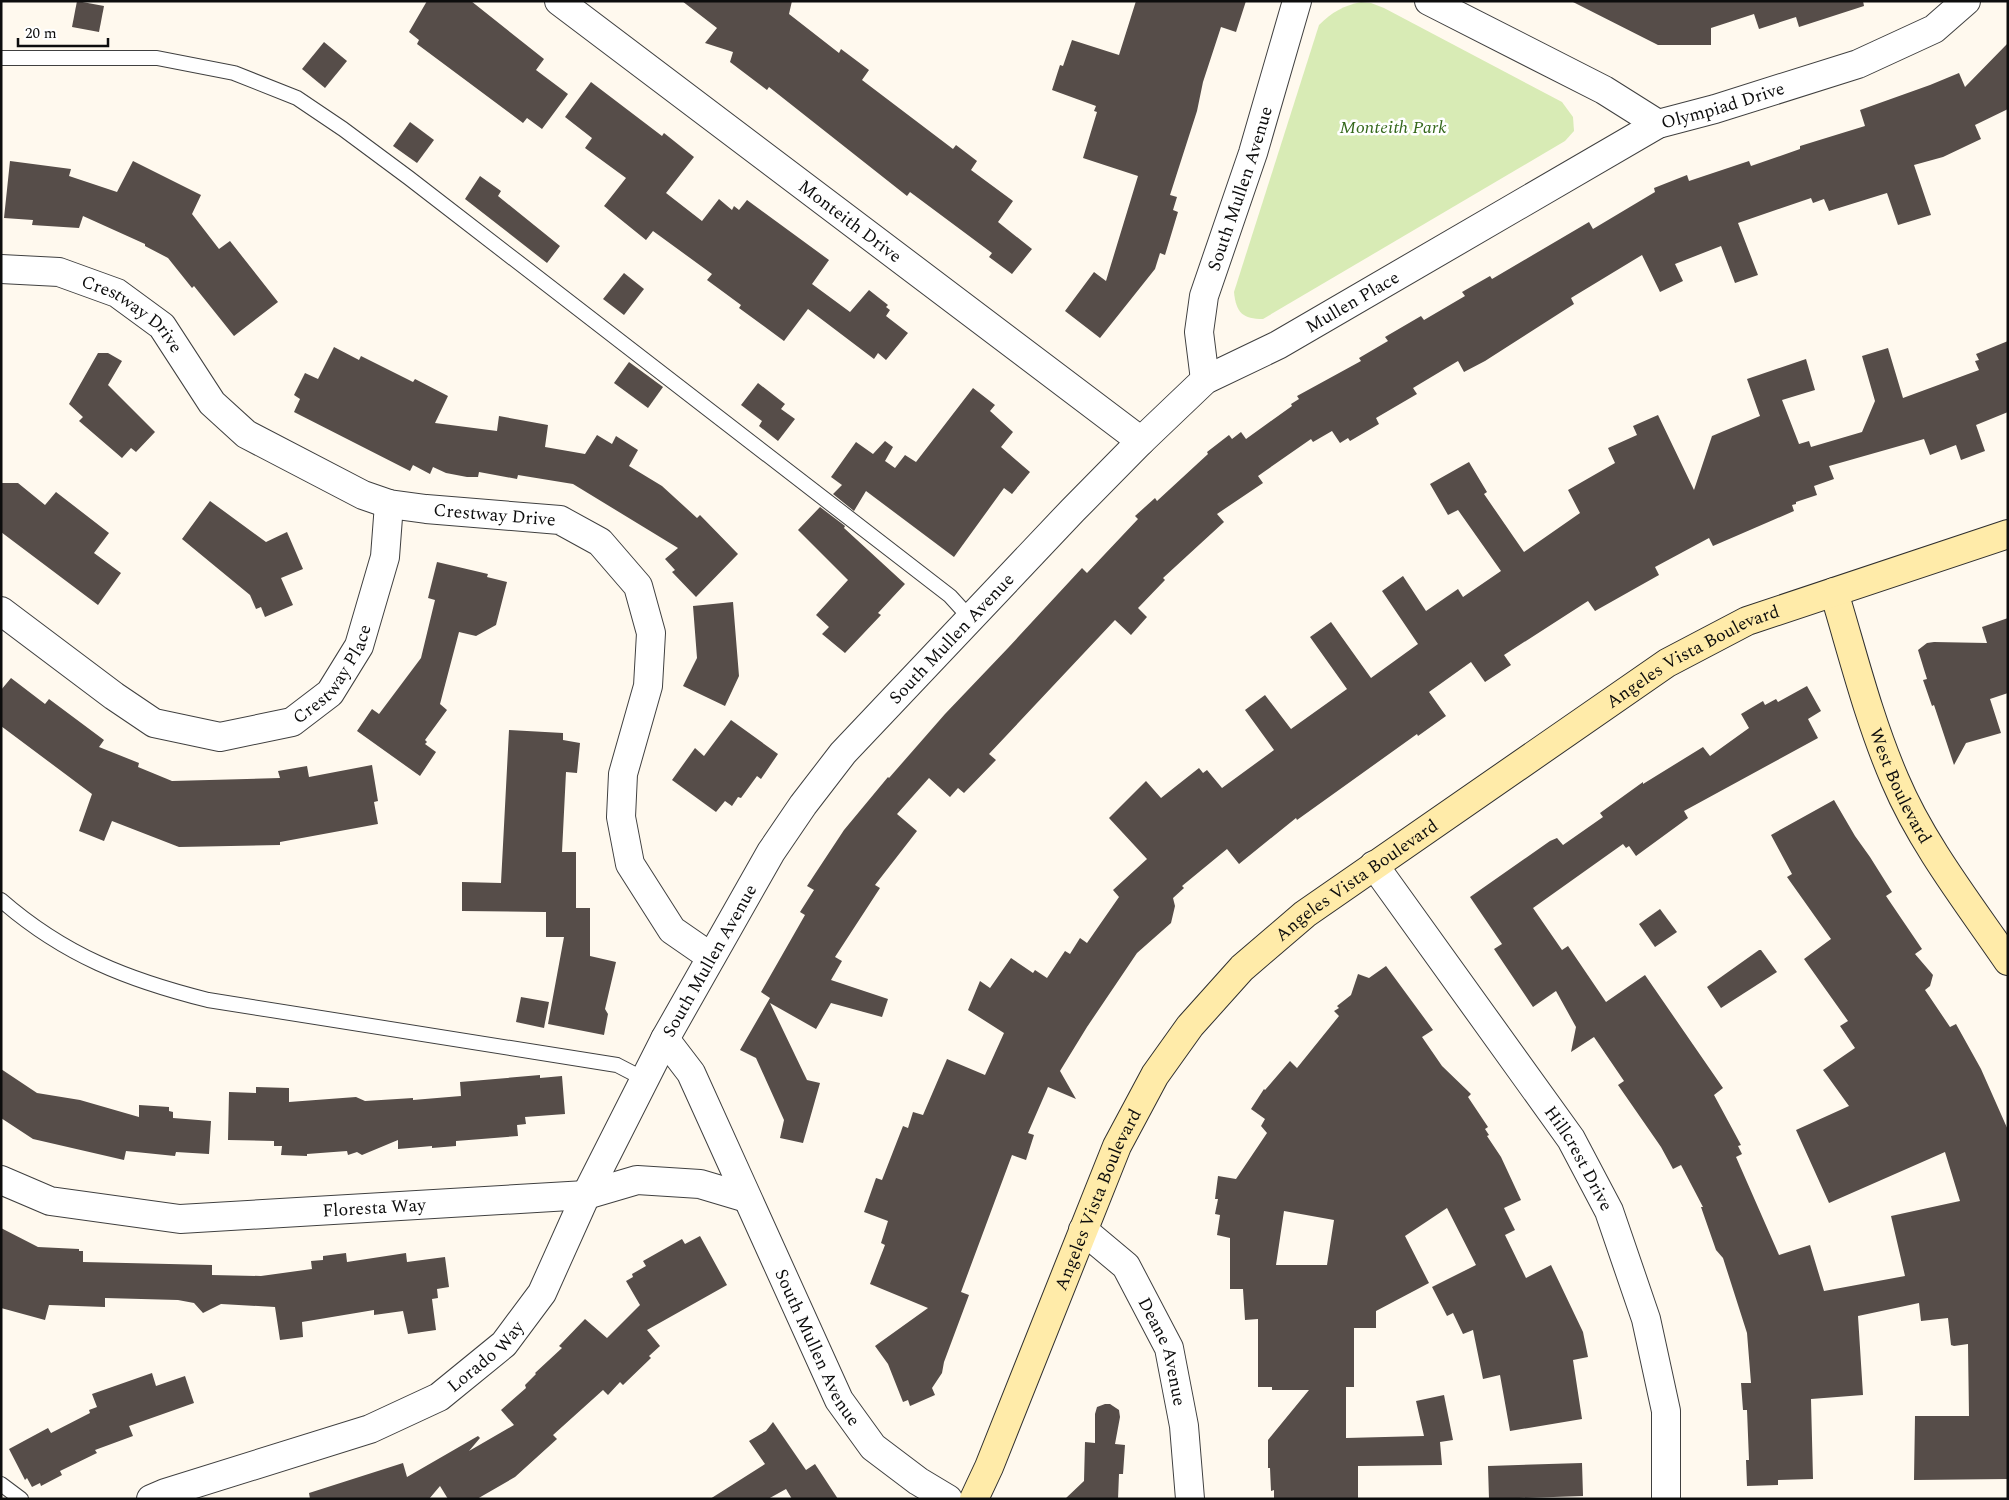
<svg xmlns="http://www.w3.org/2000/svg" width="2009" height="1500" viewBox="0 0 2009 1500" font-family="Spectral,serif">
<style>
.green{fill:#d8ebb5}
.building{fill:#564d49;fill-rule:evenodd}
.lines{fill:none;stroke-linecap:round;stroke-linejoin:round}
.lane-casing{stroke:#404040;stroke-width:16}
.street-casing{stroke:#404040;stroke-width:30}
.secondary-casing{stroke:#2f2f2f;stroke-width:30}
.lane{stroke:#fff;stroke-width:14}
.street{stroke:#fff;stroke-width:28}
.secondary{stroke:#ffeba9;stroke-width:28}
.labels{text-anchor:middle;dominant-baseline:central;stroke-width:5;stroke-linejoin:round;paint-order:stroke}
.street-label{font-size:18px;fill:#0d0d0d;stroke:#fff}
.park-label{font-size:18px;font-style:italic;fill:#34681b;stroke:#fff}
</style>
<rect width="100%" height="100%" fill="#fff9ee"/>
<path class="green" d="M 1361,2 L 1371,3 L 1384,8 L 1562,102 L 1573,117 L 1574,131 L 1565,141 L 1263,319 C 1243,319 1236,313 1234,292 L 1319,25 C 1332,12 1343,6 1361,2 Z"/>
<g class="building">
<path d="M 77,1 L 104,6 L 99,32 L 72,27 Z"/>
<path d="M 427,1 L 471,1 L 544,59 L 536,70 L 568,94 L 542,129 L 527,118 L 523,123 L 417,44 L 419,40 L 409,32 Z"/>
<path d="M 682,1 L 792,1 L 789,14 L 839,53 L 841,49 L 869,70 L 862,80 L 953,149 L 956,145 L 977,161 L 971,170 L 1013,201 L 998,222 L 1032,249 L 1012,274 L 989,257 L 992,253 L 910,192 L 907,196 L 769,87 L 767,90 L 730,62 L 733,52 L 705,43 L 717,28 Z"/>
<path d="M 1136,1 L 1246,1 L 1236,32 L 1221,27 L 1203,82 L 1197,111 L 1170,195 L 1177,197 L 1173,210 L 1178,212 L 1165,255 L 1160,253 L 1155,269 L 1100,338 L 1065,311 L 1094,272 L 1106,281 L 1138,176 L 1083,158 L 1097,112 L 1094,111 L 1096,106 L 1052,90 L 1060,65 L 1063,66 L 1072,40 L 1119,55 Z"/>
<path d="M 1571,1 L 1863,1 L 1864,6 L 1799,27 L 1796,17 L 1759,29 L 1754,14 L 1711,28 L 1711,45 L 1658,45 Z"/>
<path d="M 324,42 L 347,61 L 325,88 L 302,69 Z"/>
<path d="M 2008,43 L 2008,109 L 1975,125 L 1981,139 L 1943,157 L 1914,165 L 1931,215 L 1898,225 L 1887,193 L 1829,211 L 1824,199 L 1813,203 L 1811,198 L 1738,223 L 1758,275 L 1735,283 L 1721,246 L 1675,264 L 1683,281 L 1660,292 L 1642,255 L 1571,298 L 1574,304 L 1485,361 L 1464,372 L 1458,361 L 1413,388 L 1417,394 L 1376,418 L 1379,424 L 1350,441 L 1348,438 L 1340,443 L 1332,431 L 1313,442 L 1311,439 L 1258,476 L 1263,483 L 1217,514 L 1224,522 L 1163,578 L 1165,580 L 1138,608 L 1147,617 L 1131,635 L 1115,620 L 989,754 L 996,760 L 964,793 L 958,788 L 950,797 L 929,778 L 897,814 L 917,831 L 875,885 L 880,888 L 835,957 L 842,961 L 831,980 L 888,999 L 882,1017 L 831,1003 L 816,1029 L 770,1003 L 807,1080 L 820,1083 L 803,1143 L 780,1138 L 784,1120 L 756,1058 L 740,1050 L 770,998 L 761,992 L 805,915 L 800,912 L 814,890 L 807,886 L 844,830 L 888,777 L 889,778 L 945,714 L 1008,648 L 1082,568 L 1087,573 L 1138,519 L 1135,516 L 1155,498 L 1157,501 L 1208,454 L 1207,452 L 1229,435 L 1232,439 L 1241,432 L 1246,439 L 1292,406 L 1291,404 L 1299,399 L 1297,396 L 1361,361 L 1359,358 L 1388,341 L 1385,337 L 1421,316 L 1424,320 L 1465,296 L 1462,292 L 1490,276 L 1492,279 L 1589,222 L 1593,229 L 1655,192 L 1654,188 L 1687,175 L 1689,181 L 1749,161 L 1751,166 L 1800,149 L 1800,146 L 1865,126 L 1860,110 L 1930,85 L 1959,73 L 1965,87 Z"/>
<path d="M 591,82 L 662,136 L 664,133 L 694,157 L 666,193 L 702,221 L 719,199 L 732,210 L 734,206 L 739,210 L 747,200 L 829,260 L 812,284 L 850,312 L 869,290 L 888,305 L 886,307 L 890,310 L 886,316 L 908,333 L 886,360 L 878,353 L 874,359 L 808,309 L 784,341 L 739,308 L 741,305 L 707,280 L 712,274 L 653,231 L 646,240 L 604,206 L 626,178 L 585,148 L 592,138 L 565,117 Z"/>
<path d="M 410,122 L 434,140 L 417,163 L 393,146 Z"/>
<path d="M 10,161 L 71,169 L 69,176 L 117,192 L 133,161 L 201,195 L 192,214 L 219,249 L 230,241 L 278,302 L 234,336 L 194,286 L 192,288 L 168,258 L 145,246 L 145,244 L 83,216 L 79,228 L 32,225 L 33,220 L 4,218 Z"/>
<path d="M 480,176 L 501,191 L 498,196 L 560,246 L 547,263 L 465,199 Z"/>
<path d="M 624,273 L 644,289 L 624,315 L 603,299 Z"/>
<path d="M 2008,341 L 2008,412 L 1976,425 L 1985,451 L 1961,460 L 1956,445 L 1930,455 L 1924,439 L 1829,466 L 1834,479 L 1814,486 L 1817,495 L 1796,502 L 1796,504 L 1792,505 L 1794,511 L 1713,546 L 1709,538 L 1655,567 L 1659,575 L 1595,611 L 1588,601 L 1504,655 L 1511,665 L 1485,682 L 1471,662 L 1429,692 L 1446,716 L 1418,736 L 1417,734 L 1297,820 L 1296,818 L 1239,864 L 1227,849 L 1182,886 L 1184,888 L 1173,898 L 1175,906 L 1171,923 L 1137,953 L 1087,1027 L 1060,1071 L 1076,1099 L 1048,1087 L 1028,1133 L 1034,1135 L 1026,1160 L 1012,1155 L 961,1292 L 969,1295 L 944,1362 L 942,1373 L 932,1388 L 935,1395 L 910,1406 L 908,1400 L 903,1402 L 888,1364 L 875,1346 L 928,1308 L 870,1284 L 885,1245 L 881,1243 L 888,1221 L 864,1212 L 876,1178 L 882,1180 L 903,1126 L 908,1128 L 913,1112 L 923,1115 L 947,1059 L 985,1075 L 1004,1033 L 968,1010 L 980,981 L 990,988 L 1011,958 L 1033,973 L 1035,970 L 1047,978 L 1065,951 L 1070,954 L 1080,938 L 1087,943 L 1119,897 L 1113,890 L 1147,859 L 1109,818 L 1146,781 L 1161,798 L 1199,768 L 1203,773 L 1207,770 L 1222,788 L 1274,750 L 1245,710 L 1265,695 L 1291,729 L 1347,689 L 1310,637 L 1331,622 L 1371,678 L 1418,644 L 1382,591 L 1403,576 L 1426,611 L 1458,589 L 1463,597 L 1501,571 L 1458,510 L 1448,515 L 1430,484 L 1469,462 L 1487,492 L 1484,494 L 1524,552 L 1580,513 L 1568,490 L 1615,463 L 1608,448 L 1637,435 L 1633,426 L 1658,415 L 1694,490 L 1712,436 L 1760,416 L 1747,379 L 1806,359 L 1815,390 L 1782,400 L 1799,444 L 1809,441 L 1811,447 L 1862,432 L 1875,401 L 1862,356 L 1888,348 L 1903,398 L 1979,370 L 1975,361 L 1979,360 L 1976,354 Z"/>
<path d="M 334,347 L 359,360 L 361,356 L 413,382 L 415,379 L 448,396 L 435,423 L 497,431 L 499,416 L 548,425 L 545,447 L 585,454 L 597,435 L 612,444 L 616,436 L 638,450 L 629,466 L 662,486 L 697,518 L 700,515 L 738,554 L 696,597 L 672,572 L 675,570 L 665,559 L 678,548 L 573,484 L 518,475 L 517,479 L 479,472 L 478,477 L 467,477 L 446,473 L 433,467 L 430,474 L 413,465 L 410,471 L 294,412 L 300,399 L 294,395 L 305,373 L 318,379 Z"/>
<path d="M 98,353 L 108,353 L 122,361 L 108,385 L 155,432 L 136,452 L 131,448 L 122,458 L 79,421 L 83,417 L 69,404 Z"/>
<path d="M 629,362 L 663,387 L 648,408 L 614,383 Z"/>
<path d="M 758,383 L 785,404 L 781,409 L 795,419 L 778,441 L 759,426 L 762,421 L 741,405 Z"/>
<path d="M 973,388 L 995,405 L 990,411 L 1013,432 L 1001,447 L 1030,472 L 1012,494 L 1004,488 L 954,557 L 866,491 L 854,511 L 833,494 L 842,485 L 831,477 L 856,442 L 873,454 L 885,441 L 893,447 L 885,461 L 895,468 L 905,455 L 916,462 Z"/>
<path d="M 1,483 L 18,483 L 45,505 L 56,492 L 109,533 L 94,553 L 121,573 L 98,605 L 1,532 Z"/>
<path d="M 210,501 L 266,542 L 287,532 L 303,569 L 281,578 L 293,605 L 265,617 L 261,607 L 256,609 L 250,595 L 182,539 Z"/>
<path d="M 820,507 L 845,526 L 844,528 L 905,584 L 878,613 L 881,615 L 845,653 L 822,634 L 829,627 L 816,615 L 848,580 L 798,530 Z"/>
<path d="M 437,562 L 488,574 L 487,577 L 507,582 L 496,625 L 476,636 L 459,632 L 440,704 L 447,710 L 425,740 L 427,742 L 425,744 L 436,752 L 420,776 L 357,731 L 372,709 L 379,714 L 421,658 L 435,600 L 428,598 Z"/>
<path d="M 733,602 L 739,676 L 725,706 L 683,686 L 697,658 L 693,606 Z"/>
<path d="M 2008,618 L 2008,693 L 1990,699 L 2001,733 L 1966,743 L 1954,765 L 1934,705 L 1932,706 L 1923,680 L 1927,679 L 1918,650 L 1927,643 L 1934,642 L 1987,643 L 1982,627 Z"/>
<path d="M 11,678 L 45,704 L 49,699 L 104,740 L 99,747 L 139,763 L 138,767 L 172,781 L 280,778 L 278,771 L 307,766 L 309,777 L 372,765 L 378,801 L 374,802 L 378,824 L 280,842 L 280,845 L 179,847 L 112,821 L 104,841 L 79,831 L 92,794 L 1,726 L 1,690 Z"/>
<path d="M 1807,686 L 1821,711 L 1808,719 L 1818,738 L 1684,811 L 1688,818 L 1636,856 L 1629,846 L 1626,848 L 1623,844 L 1533,908 L 1562,950 L 1568,946 L 1606,1002 L 1645,975 L 1723,1088 L 1714,1095 L 1741,1145 L 1738,1146 L 1742,1154 L 1736,1157 L 1779,1255 L 1810,1245 L 1824,1291 L 1905,1276 L 1891,1216 L 1960,1201 L 1945,1152 L 1829,1203 L 1796,1130 L 1849,1106 L 1823,1070 L 1855,1048 L 1840,1026 L 1848,1021 L 1804,959 L 1831,939 L 1787,877 L 1792,874 L 1771,835 L 1834,800 L 1855,836 L 1870,857 L 1892,892 L 1886,896 L 1922,949 L 1915,954 L 1933,975 L 1930,986 L 1925,990 L 1950,1027 L 1956,1024 L 1981,1069 L 2008,1130 L 2008,1479 L 1914,1480 L 1915,1416 L 1969,1416 L 1968,1344 L 1954,1346 L 1951,1345 L 1948,1318 L 1921,1321 L 1919,1303 L 1858,1316 L 1863,1395 L 1811,1399 L 1813,1479 L 1778,1480 L 1778,1485 L 1747,1486 L 1746,1460 L 1749,1460 L 1747,1410 L 1743,1410 L 1741,1383 L 1751,1383 L 1747,1333 L 1723,1258 L 1716,1250 L 1701,1207 L 1703,1207 L 1681,1165 L 1673,1169 L 1661,1147 L 1618,1085 L 1624,1081 L 1594,1037 L 1571,1052 L 1576,1027 L 1556,991 L 1533,1007 L 1494,949 L 1502,944 L 1470,897 L 1550,841 L 1557,838 L 1563,845 L 1603,817 L 1600,813 L 1643,782 L 1643,784 L 1703,747 L 1710,756 L 1749,728 L 1741,714 L 1763,701 L 1765,705 L 1776,699 L 1778,702 Z"/>
<path d="M 731,720 L 778,754 L 761,779 L 757,776 L 741,798 L 738,797 L 732,806 L 725,801 L 716,812 L 672,780 L 695,748 L 704,756 Z"/>
<path d="M 509,730 L 563,733 L 563,740 L 580,743 L 577,773 L 566,772 L 562,852 L 576,852 L 576,908 L 590,908 L 590,956 L 616,962 L 605,1009 L 608,1014 L 604,1035 L 548,1024 L 564,937 L 546,937 L 546,912 L 462,911 L 462,882 L 501,883 Z"/>
<path d="M 1660,909 L 1677,932 L 1655,947 L 1639,924 Z"/>
<path d="M 1759,950 L 1761,950 L 1777,972 L 1721,1008 L 1707,987 Z"/>
<path d="M 1386,966 L 1433,1030 L 1422,1037 L 1442,1066 L 1471,1094 L 1468,1097 L 1488,1127 L 1485,1129 L 1489,1135 L 1487,1136 L 1501,1157 L 1521,1200 L 1504,1208 L 1515,1230 L 1505,1235 L 1526,1278 L 1551,1265 L 1583,1332 L 1588,1357 L 1573,1360 L 1582,1419 L 1510,1431 L 1500,1375 L 1483,1379 L 1473,1330 L 1463,1334 L 1453,1313 L 1447,1316 L 1432,1287 L 1476,1265 L 1447,1208 L 1405,1236 L 1429,1283 L 1376,1311 L 1376,1328 L 1354,1328 L 1354,1387 L 1346,1387 L 1346,1438 L 1424,1436 L 1416,1401 L 1444,1395 L 1453,1440 L 1440,1442 L 1442,1465 L 1358,1466 L 1358,1499 L 1274,1499 L 1274,1490 L 1271,1491 L 1270,1468 L 1268,1468 L 1268,1440 L 1309,1390 L 1272,1390 L 1272,1387 L 1258,1387 L 1258,1319 L 1245,1320 L 1243,1289 L 1230,1289 L 1230,1238 L 1217,1235 L 1220,1215 L 1215,1214 L 1218,1199 L 1215,1199 L 1218,1176 L 1236,1179 L 1267,1133 L 1261,1126 L 1265,1119 L 1251,1109 L 1264,1089 L 1265,1090 L 1290,1061 L 1297,1068 L 1339,1016 L 1334,1011 L 1339,1008 L 1337,1006 L 1351,995 L 1358,974 L 1369,978 ZM 1284,1211 L 1334,1220 L 1327,1265 L 1276,1265 Z"/>
<path d="M 521,997 L 549,1002 L 544,1028 L 516,1022 Z"/>
<path d="M 1,1069 L 37,1093 L 80,1100 L 139,1117 L 139,1105 L 169,1107 L 169,1111 L 173,1112 L 173,1118 L 211,1121 L 209,1154 L 176,1152 L 175,1156 L 126,1151 L 124,1160 L 33,1139 L 1,1118 Z"/>
<path d="M 540,1075 L 540,1078 L 562,1076 L 565,1114 L 525,1117 L 526,1124 L 517,1125 L 518,1136 L 456,1141 L 456,1146 L 432,1148 L 432,1146 L 398,1149 L 398,1140 L 362,1155 L 357,1152 L 348,1155 L 347,1151 L 307,1154 L 307,1156 L 281,1155 L 282,1146 L 274,1146 L 274,1141 L 228,1140 L 229,1092 L 256,1093 L 256,1087 L 289,1088 L 289,1102 L 356,1097 L 365,1101 L 413,1098 L 413,1100 L 461,1096 L 460,1082 Z"/>
<path d="M 1,1228 L 38,1247 L 79,1249 L 79,1251 L 83,1251 L 83,1262 L 212,1265 L 212,1275 L 261,1276 L 312,1269 L 311,1261 L 323,1260 L 323,1256 L 346,1253 L 347,1262 L 406,1253 L 407,1262 L 445,1257 L 449,1287 L 437,1289 L 438,1298 L 432,1299 L 436,1330 L 408,1334 L 403,1311 L 374,1315 L 374,1310 L 302,1322 L 303,1337 L 280,1340 L 275,1307 L 221,1304 L 203,1313 L 194,1303 L 178,1300 L 105,1298 L 105,1307 L 49,1305 L 45,1320 L 1,1308 Z"/>
<path d="M 700,1236 L 727,1285 L 647,1330 L 660,1346 L 649,1356 L 651,1358 L 623,1385 L 620,1382 L 608,1395 L 603,1390 L 553,1435 L 557,1439 L 515,1477 L 477,1499 L 448,1499 L 440,1486 L 429,1499 L 310,1499 L 309,1493 L 403,1463 L 407,1477 L 478,1436 L 480,1438 L 469,1451 L 514,1425 L 501,1410 L 526,1388 L 525,1385 L 536,1374 L 535,1373 L 562,1348 L 559,1346 L 585,1319 L 607,1338 L 640,1305 L 626,1281 L 633,1277 L 632,1274 L 646,1266 L 643,1261 L 682,1239 L 685,1244 Z"/>
<path d="M 152,1373 L 156,1386 L 185,1376 L 194,1403 L 129,1426 L 133,1436 L 95,1450 L 97,1453 L 60,1471 L 62,1475 L 41,1486 L 40,1483 L 32,1487 L 27,1478 L 25,1480 L 9,1449 L 48,1428 L 51,1433 L 90,1413 L 89,1410 L 97,1407 L 92,1394 Z"/>
<path d="M 1105,1404 L 1110,1404 L 1119,1410 L 1120,1417 L 1115,1444 L 1125,1445 L 1123,1474 L 1119,1474 L 1118,1499 L 1065,1499 L 1084,1481 L 1085,1442 L 1095,1443 L 1095,1414 L 1097,1407 Z"/>
<path d="M 773,1422 L 806,1470 L 815,1464 L 838,1499 L 792,1499 L 786,1489 L 768,1499 L 710,1499 L 765,1464 L 749,1441 L 766,1431 Z"/>
<path d="M 1582,1463 L 1583,1496 L 1489,1499 L 1488,1466 Z"/>
</g>
<g class="lines">
<defs>
<g id="lane">
<path d="M 1,58 L 157,58 L 234,73 L 297,98 L 343,129 L 409,178 L 950,596 L 971,619"/>
<path d="M 1,900 C 64,955 128,980 208,1000 L 617,1065 L 646,1080"/>
<path d="M 1,1484 L 21,1499"/>
</g>
<g id="street">
<path id="s1" d="M 559,1 L 1141,441"/>
<path d="M 1429,1 L 1604,90 L 1658,124"/>
<path id="s2" d="M 1,269 L 59,272 L 117,293 L 162,326 L 212,403 L 246,434 L 363,495 L 389,504 L 426,509 L 560,520 L 600,542 L 638,586 L 651,633 L 648,686 L 623,774 L 621,817 L 630,864 L 672,930 L 711,957"/>
<path id="s3" d="M 1205,380 L 1199,332 L 1204,296 L 1253,153 L 1297,1"/>
<path id="s4" d="M 1,611 L 114,696 L 154,723 L 220,737 L 292,722 L 330,693 L 359,646 L 385,557 L 389,504"/>
<path id="s5" d="M 1374,865 L 1571,1139 L 1609,1211 L 1646,1319 L 1666,1411 L 1666,1499"/>
<path id="s6" d="M 665,1039 L 691,1073 L 839,1400 L 873,1447 L 918,1481 L 948,1499"/>
<path id="s7" d="M 1,1180 L 50,1201 L 180,1219 L 586,1195 L 637,1180 L 700,1184 L 747,1198"/>
<path id="s8" d="M 1083,1230 L 1126,1266 L 1169,1348 L 1184,1426 L 1190,1499"/>
<path id="s9" d="M 151,1499 L 165,1493 L 370,1429 L 439,1397 L 504,1344 L 542,1293 L 586,1195 L 665,1039 L 771,852 L 803,805 L 843,753 L 1073,510 L 1141,441 L 1205,380 L 1278,345 L 1658,124 L 1715,109 L 1858,64 L 1934,29 L 1966,1"/>
</g>
<g id="secondary">
<path id="s10" d="M 1834,592 C 1853,655 1869,720 1895,780 C 1922,844 1969,904 2008,961"/>
<path id="s11" d="M 974,1499 L 989,1467 L 1117,1146 L 1155,1075 L 1190,1026 L 1242,968 L 1305,914 L 1667,663 L 1747,621 L 2008,534"/>
</g>
</defs>
<use href="#lane" class="lane-casing"/>
<use href="#street" class="street-casing"/>
<use href="#secondary" class="secondary-casing"/>
<use href="#lane" class="lane"/>
<use href="#street" class="street"/>
<use href="#secondary" class="secondary"/>
</g>
<g class="labels">
<g class="street-label">
<text stroke="none"><textPath href="#s9" startOffset="2181">Olympiad Drive</textPath></text>
<text stroke="none"><textPath href="#s3" startOffset="198">South Mullen Avenue</textPath></text>
<text stroke="none"><textPath href="#s1" startOffset="365">Monteith Drive</textPath></text>
<text stroke="none"><textPath href="#s9" startOffset="1760">Mullen Place</textPath></text>
<text stroke="none"><textPath href="#s2" startOffset="144">Crestway Drive</textPath></text>
<text stroke="none"><textPath href="#s2" startOffset="579">Crestway Drive</textPath></text>
<text stroke="none"><textPath href="#s9" startOffset="1231">South Mullen Avenue</textPath></text>
<text stroke="none"><textPath href="#s11" startOffset="1149">Angeles Vista Boulevard</textPath></text>
<text stroke="none"><textPath href="#s4" startOffset="395">Crestway Place</textPath></text>
<text stroke="none"><textPath href="#s10" startOffset="205">West Boulevard</textPath></text>
<text stroke="none"><textPath href="#s11" startOffset="744">Angeles Vista Boulevard</textPath></text>
<text stroke="none"><textPath href="#s9" startOffset="826">South Mullen Avenue</textPath></text>
<text stroke="none"><textPath href="#s5" startOffset="358">Hillcrest Drive</textPath></text>
<text stroke="none"><textPath href="#s11" startOffset="324">Angeles Vista Boulevard</textPath></text>
<text stroke="none"><textPath href="#s7" startOffset="379">Floresta Way</textPath></text>
<text stroke="none"><textPath href="#s6" startOffset="345">South Mullen Avenue</textPath></text>
<text stroke="none"><textPath href="#s8" startOffset="150">Deane Avenue</textPath></text>
<text stroke="none"><textPath href="#s9" startOffset="368">Lorado Way</textPath></text>
</g>
<g class="park-label">
<text x="1393" y="127">Monteith Park</text>
</g>
</g>
<rect width="2009" height="1500" fill="none" stroke="#0d0d0d" stroke-width="5"/>
<path d="M18 38v8h90v-8" fill="none" stroke="#0d0d0d" stroke-width="2.5"/>
<text x="25" y="38" font-size="15" fill="#0d0d0d" stroke="#ffffff" stroke-width="4" paint-order="stroke">20 m</text>
</svg>
